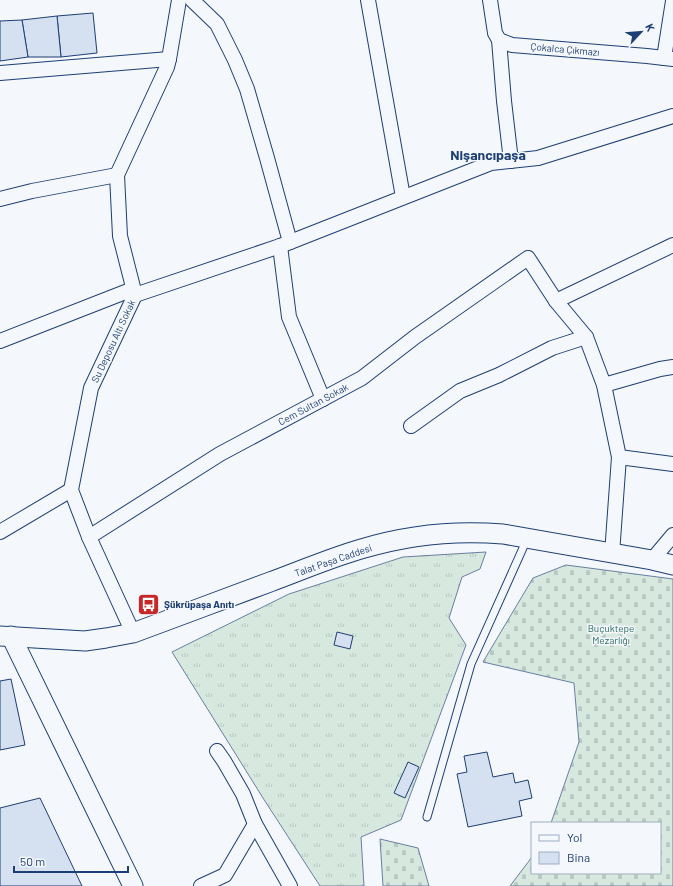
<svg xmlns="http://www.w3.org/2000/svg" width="673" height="886" viewBox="0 0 673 886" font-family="Barlow,sans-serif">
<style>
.grass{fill:url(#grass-tufts);stroke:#687fa3}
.cemetery{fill:url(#cemetery-stones);stroke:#687fa3}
.building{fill:#d5e0f0;stroke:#1d3f73}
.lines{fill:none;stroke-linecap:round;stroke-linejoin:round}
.service-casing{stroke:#1d3f73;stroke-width:9}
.minor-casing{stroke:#1d3f73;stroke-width:16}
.secondary-casing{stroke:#1d3f73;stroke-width:21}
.service{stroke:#f4f7fb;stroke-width:7}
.minor{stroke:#f4f7fb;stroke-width:14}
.secondary{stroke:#f4f7fb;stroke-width:19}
.labels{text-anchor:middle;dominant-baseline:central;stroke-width:3;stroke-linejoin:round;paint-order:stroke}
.street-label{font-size:10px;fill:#1d3f73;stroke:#f4f7fb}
.poi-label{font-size:10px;font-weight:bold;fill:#1d3f73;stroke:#f4f7fb;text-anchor:start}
.park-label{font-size:10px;fill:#2c6c60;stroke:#f4f7fb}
.district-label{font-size:14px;font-weight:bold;fill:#1d3f73;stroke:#f4f7fb}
</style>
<defs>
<pattern id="grass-tufts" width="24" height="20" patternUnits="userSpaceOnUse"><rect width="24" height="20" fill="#d7e8df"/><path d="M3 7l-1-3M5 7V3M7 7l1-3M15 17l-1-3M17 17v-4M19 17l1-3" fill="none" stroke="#b8c8c3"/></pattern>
<pattern id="cemetery-stones" width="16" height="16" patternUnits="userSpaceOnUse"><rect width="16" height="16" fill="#d7e8df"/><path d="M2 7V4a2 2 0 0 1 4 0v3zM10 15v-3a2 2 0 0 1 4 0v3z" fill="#b8c8c3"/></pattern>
</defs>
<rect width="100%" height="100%" fill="#f4f7fb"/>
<path class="grass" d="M 486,552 L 480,569 L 462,577 L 449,618 L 466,645 L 401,820 L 361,837 L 364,886 L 320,886 L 263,798 L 172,652 L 289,594 L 403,557 Z"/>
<g class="cemetery">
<path d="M 566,565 L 673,579 L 673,886 L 510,886 L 532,857 L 532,873 L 660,873 L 660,823 L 551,823 L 579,742 L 574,683 L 483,662 L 533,578 Z"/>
<path d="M 380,839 L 418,848 L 429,886 L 383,886 Z"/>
</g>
<g class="building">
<path d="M 93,13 L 97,53 L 61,57 L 57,16 Z"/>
<path d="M 57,16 L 61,57 L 28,57 L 22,20 Z"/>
<path d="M 22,20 L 28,57 L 0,61 L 0,21 Z"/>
<path d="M 337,632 L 353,636 L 350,649 L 334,645 Z"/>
<path d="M 11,679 L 25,745 L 0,750 L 0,681 Z"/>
<path d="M 487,752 L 493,777 L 513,773 L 515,783 L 528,780 L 532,798 L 519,801 L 522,816 L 468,827 L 457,774 L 467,772 L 464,756 Z"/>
<path d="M 408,762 L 419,767 L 405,798 L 394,793 Z"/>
<path d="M 40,798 L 82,886 L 0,886 L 0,808 Z"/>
</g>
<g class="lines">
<defs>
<path id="service" d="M 427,817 L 471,664 L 527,539"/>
<g id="minor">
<path d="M 192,0 L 217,24 L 235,60 L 247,89 L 267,158 L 290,242"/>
<path d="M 368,0 L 403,197"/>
<path d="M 490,0 L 495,33 L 499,40 L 512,45 L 647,56 L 673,59"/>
<path d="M 499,40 L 504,101 L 511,161"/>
<path d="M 664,58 L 673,1"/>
<path d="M 0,73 L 169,59"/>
<path d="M 0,199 L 32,191 L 117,175"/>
<path d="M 280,246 L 289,317 L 323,399"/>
<path d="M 135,295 L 280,246 L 491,163 L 538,158 L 673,116"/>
<path d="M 556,301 L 673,245"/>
<path d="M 0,341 L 133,289"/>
<path d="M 604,385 L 660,369 L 673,367"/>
<path d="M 411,426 L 460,391 L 499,375 L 552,348 L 586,337"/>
<path d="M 619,457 L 673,464"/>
<path d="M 0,532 L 71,490"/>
<path d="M 89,537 L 220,454 L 362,378 L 415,337 L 528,258 L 556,301 L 586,337 L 604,385 L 619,457 L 612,554"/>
<path d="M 652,560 L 673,535"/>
<path d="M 133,633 L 89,537 L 71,490 L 91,388 L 135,295 L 120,236 L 117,175 L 167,67 L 169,59 L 179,0"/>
<path d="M 217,751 L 224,761 L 243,794 L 255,824 L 290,886"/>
<path d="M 201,886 L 225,875 L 255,824"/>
</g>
<g id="secondary">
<path d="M 0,636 L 85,641 L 106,638 L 133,633 C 179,616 224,599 270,582 C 300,571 330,558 361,549 C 407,535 455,530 503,534 L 652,560 L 673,565"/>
<path d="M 11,636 L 133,886"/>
</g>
</defs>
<use href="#service" class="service-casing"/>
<use href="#minor" class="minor-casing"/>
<use href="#secondary" class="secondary-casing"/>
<use href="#service" class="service"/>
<use href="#minor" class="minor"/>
<use href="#secondary" class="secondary"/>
</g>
<defs>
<symbol id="bus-square" viewBox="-11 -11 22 22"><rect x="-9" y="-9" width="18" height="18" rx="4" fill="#c62828" stroke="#f4f7fb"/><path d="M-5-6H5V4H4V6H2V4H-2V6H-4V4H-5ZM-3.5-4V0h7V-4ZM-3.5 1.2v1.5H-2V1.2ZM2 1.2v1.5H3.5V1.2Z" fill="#fff"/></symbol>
</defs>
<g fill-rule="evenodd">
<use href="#bus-square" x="136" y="592" width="25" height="25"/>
</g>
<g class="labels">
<g class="street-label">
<text transform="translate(565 49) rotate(5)">Çokalca Çıkmazı</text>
<text transform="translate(113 341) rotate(-65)">Su Deposu Altı Sokak</text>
<text transform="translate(313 404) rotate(-28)">Cem Sultan Sokak</text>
<text transform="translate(333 560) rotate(-19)">Talat Paşa Caddesi</text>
</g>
<g class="poi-label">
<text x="164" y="604">Şükrüpaşa Anıtı</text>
</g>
<g class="park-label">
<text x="611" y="628">Buçuktepe<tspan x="611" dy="12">Mezarlığı</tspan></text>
</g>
<g class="district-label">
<text x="488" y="154">Nişancıpaşa</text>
</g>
</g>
<rect x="531" y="822" width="130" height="52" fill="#f4f7fb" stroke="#9eadc5"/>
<rect x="539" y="835" width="20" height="6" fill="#f4f7fb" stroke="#9eadc5"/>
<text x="567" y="842" font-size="12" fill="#1d3f73">Yol</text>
<rect x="539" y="852" width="20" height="12" fill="#d5e0f0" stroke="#9eadc5"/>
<text x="567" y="862" font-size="12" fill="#1d3f73">Bina</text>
<g transform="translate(641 32) rotate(64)" stroke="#f4f7fb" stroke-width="3" paint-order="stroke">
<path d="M0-3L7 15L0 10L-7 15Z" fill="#1d3f73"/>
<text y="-6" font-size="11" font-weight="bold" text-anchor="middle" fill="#1d3f73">K</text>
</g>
<path d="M14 866v6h114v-6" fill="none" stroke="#1d3f73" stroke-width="2"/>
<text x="20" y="866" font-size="12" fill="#1d3f73" stroke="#f4f7fb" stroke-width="3" paint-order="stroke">50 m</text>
</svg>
